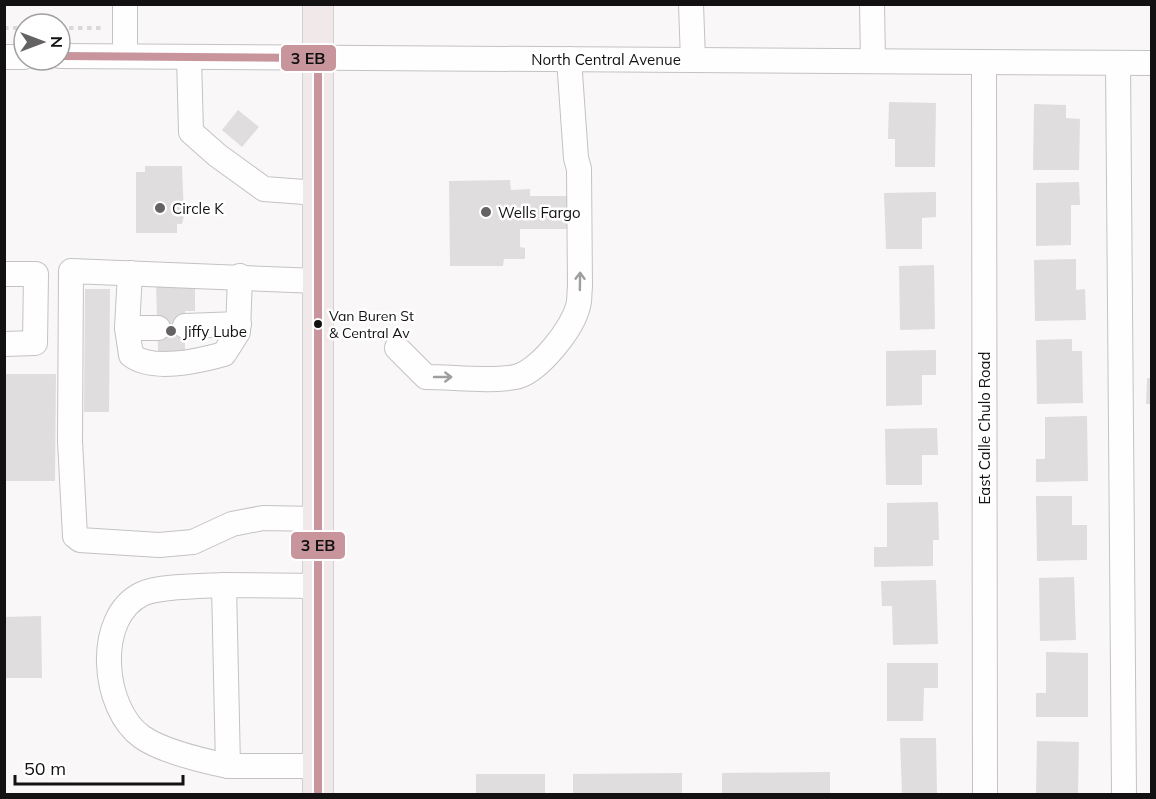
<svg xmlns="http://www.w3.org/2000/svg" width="1156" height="799" viewBox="0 0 1156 799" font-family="Mulish,sans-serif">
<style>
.building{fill:#dfdddd}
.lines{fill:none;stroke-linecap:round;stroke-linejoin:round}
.minor-casing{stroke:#c4c2c2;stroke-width:26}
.major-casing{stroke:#d2d1d1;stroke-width:32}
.path{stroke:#dad9d9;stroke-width:4;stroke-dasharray:4.5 4.5;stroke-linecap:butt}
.minor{stroke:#fefefe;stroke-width:24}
.major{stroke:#f1e9e9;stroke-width:30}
.bus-1-casing{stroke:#fff;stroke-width:12}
.bus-1{stroke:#c9959c;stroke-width:8}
.oneway{stroke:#a09fa0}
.poi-dot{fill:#646262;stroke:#fff;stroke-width:2}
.bus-dot{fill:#131112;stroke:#fff;stroke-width:2}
.labels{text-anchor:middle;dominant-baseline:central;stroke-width:5;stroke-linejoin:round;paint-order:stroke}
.bus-label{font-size:14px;fill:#131112;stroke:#fff;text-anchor:start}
.street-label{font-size:15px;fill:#131112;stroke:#fff}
.poi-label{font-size:15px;fill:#131112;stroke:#fff;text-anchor:start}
.line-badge{stroke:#fff;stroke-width:2}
.pale-badge-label{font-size:16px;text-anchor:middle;font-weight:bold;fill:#111}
</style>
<rect width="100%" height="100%" fill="#f9f7f7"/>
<g class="building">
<path d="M 889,102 L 936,103 L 935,167 L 895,167 L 895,139 L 888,139 Z"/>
<path d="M 1034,104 L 1066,105 L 1066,118 L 1080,119 L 1079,170 L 1033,170 Z"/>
<path d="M 238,110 L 259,127 L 242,147 L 222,130 Z"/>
<path d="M 145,166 L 182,166 L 184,216 L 182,224 L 177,224 L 177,233 L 136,233 L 136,172 L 145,172 Z"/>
<path d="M 510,180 L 511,190 L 530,189 L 530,196 L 567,196 L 567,229 L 520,229 L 520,247 L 525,248 L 525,259 L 504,259 L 503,266 L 450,266 L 449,181 Z"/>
<path d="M 1079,182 L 1080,205 L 1071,205 L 1071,245 L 1036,246 L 1036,183 Z"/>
<path d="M 936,192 L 936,217 L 922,218 L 922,249 L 886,249 L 884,193 Z"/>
<path d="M 1076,259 L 1076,290 L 1085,289 L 1086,320 L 1035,321 L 1034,260 Z"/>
<path d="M 934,265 L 935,329 L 900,330 L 899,266 Z"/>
<path d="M 195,283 L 195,311 L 185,311 L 185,351 L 158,351 L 156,284 Z"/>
<path d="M 85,289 L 110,289 L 109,412 L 84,412 Z"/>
<path d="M 1072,339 L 1072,351 L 1082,351 L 1083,403 L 1037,404 L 1036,340 Z"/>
<path d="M 936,350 L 936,375 L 922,375 L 922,405 L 886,406 L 886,351 Z"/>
<path d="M 4,374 L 56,374 L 55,481 L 4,481 Z"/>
<path d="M 1147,378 L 1152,378 L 1152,404 L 1146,404 Z"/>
<path d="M 1087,416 L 1088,481 L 1036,482 L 1036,459 L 1045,459 L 1045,417 Z"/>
<path d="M 937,428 L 938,455 L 922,455 L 922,485 L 886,485 L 885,429 Z"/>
<path d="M 1036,496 L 1072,496 L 1072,525 L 1087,525 L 1087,560 L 1037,561 Z"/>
<path d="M 938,502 L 939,540 L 933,540 L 933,566 L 874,567 L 874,547 L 887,547 L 887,503 Z"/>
<path d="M 1074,577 L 1076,640 L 1040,641 L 1039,578 Z"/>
<path d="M 936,580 L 938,644 L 893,645 L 892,606 L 882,606 L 881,581 Z"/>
<path d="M 41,616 L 42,678 L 4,678 L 4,617 Z"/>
<path d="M 1046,652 L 1088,653 L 1088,717 L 1036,717 L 1036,693 L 1046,693 Z"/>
<path d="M 887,663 L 938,663 L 938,688 L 924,688 L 923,721 L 887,721 Z"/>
<path d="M 900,738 L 936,738 L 937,794 L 902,794 Z"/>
<path d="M 1037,741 L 1079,742 L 1078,794 L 1036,794 Z"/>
<path d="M 830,772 L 830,794 L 722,794 L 722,773 Z"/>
<path d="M 682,773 L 682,794 L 573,794 L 573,774 Z"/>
<rect x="476" y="774" width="69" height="20"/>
</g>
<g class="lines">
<defs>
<g id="minor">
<path d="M 125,4 L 125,56"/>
<path d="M 691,4 L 693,60"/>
<path d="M 872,4 L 873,61"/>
<path d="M 60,56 L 1152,63"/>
<path d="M 4,57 L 24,57"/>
<path d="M 189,57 L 191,132 L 217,155 L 264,189 L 318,193"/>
<path d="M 984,62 L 985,794"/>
<path d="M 1118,63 L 1124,794"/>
<path d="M 130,273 L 127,328 L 131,355 C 152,372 199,361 224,354 L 238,332 L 240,276"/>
<path d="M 4,274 L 36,274 L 35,343 L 4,344"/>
<path d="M 318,281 L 71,271 L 70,441 L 75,536 L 80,540 L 159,545 L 193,542 L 232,524 L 263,518 L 318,519"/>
<path d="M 185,326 L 239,324"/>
<path d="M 127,328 L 158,328"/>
<path d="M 397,348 L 426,377 C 454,377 487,382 515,377 C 538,373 573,328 578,306 C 580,300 579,293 580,287 L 579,169 L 576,158 L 569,59"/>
<path d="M 224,585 C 204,586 158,586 142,594 C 94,617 102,709 142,737 C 162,751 204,761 228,766"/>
<path d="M 318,586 L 224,585 L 228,766 L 318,766"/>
</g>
<path id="major" d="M 318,4 L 318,794"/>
</defs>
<use href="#minor" class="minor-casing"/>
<use href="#major" class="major-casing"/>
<g class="path">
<path d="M 4,28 L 24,28"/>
<path d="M 60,28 L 103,28"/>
</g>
<use href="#minor" class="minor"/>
<use href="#major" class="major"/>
<defs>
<path id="bus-1" d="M 60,56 L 318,58 L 318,794"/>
</defs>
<use href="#bus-1" class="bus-1-casing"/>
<use href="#bus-1" class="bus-1"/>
</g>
<defs><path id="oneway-shaft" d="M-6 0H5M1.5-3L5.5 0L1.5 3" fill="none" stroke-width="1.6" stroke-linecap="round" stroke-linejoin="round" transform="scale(1.5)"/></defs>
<g class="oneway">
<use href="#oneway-shaft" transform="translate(580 281) rotate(-89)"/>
<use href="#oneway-shaft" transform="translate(443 377)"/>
</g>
<g class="poi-dot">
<circle cx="160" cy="208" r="6"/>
<circle cx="486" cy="212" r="6"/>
<circle cx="171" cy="331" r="6"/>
</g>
<circle class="bus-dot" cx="318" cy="324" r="5"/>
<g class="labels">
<g class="bus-label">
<text x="329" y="316">Van Buren St<tspan x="329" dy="17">&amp; Central Av</tspan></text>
</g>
<g class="street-label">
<text x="606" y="59">North Central Avenue</text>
<text transform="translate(984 428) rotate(-90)">East Calle Chulo Road</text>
</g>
<g class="poi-label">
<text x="172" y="208">Circle K</text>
<text x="498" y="212">Wells Fargo</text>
<text x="183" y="331">Jiffy Lube</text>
</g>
</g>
<g class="line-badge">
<rect x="280" y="44" width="57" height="28" rx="6" fill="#c9959c"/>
<rect x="290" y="531" width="56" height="29" rx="6" fill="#c9959c"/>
</g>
<g class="pale-badge-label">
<text x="308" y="64">3 EB</text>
<text x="318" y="551">3 EB</text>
</g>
<rect width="1156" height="799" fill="none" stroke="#131112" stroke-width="12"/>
<g transform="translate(42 42) rotate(90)"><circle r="28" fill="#ffffff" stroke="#a1a0a0" stroke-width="1.5"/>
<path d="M0-4.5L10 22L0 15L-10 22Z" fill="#646262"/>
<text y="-9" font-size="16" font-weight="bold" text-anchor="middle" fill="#131112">N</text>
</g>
<path d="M15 775v9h168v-9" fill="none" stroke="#131112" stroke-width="3"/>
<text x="24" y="775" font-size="18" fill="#131112" stroke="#ffffff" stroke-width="4.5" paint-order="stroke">50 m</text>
</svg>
